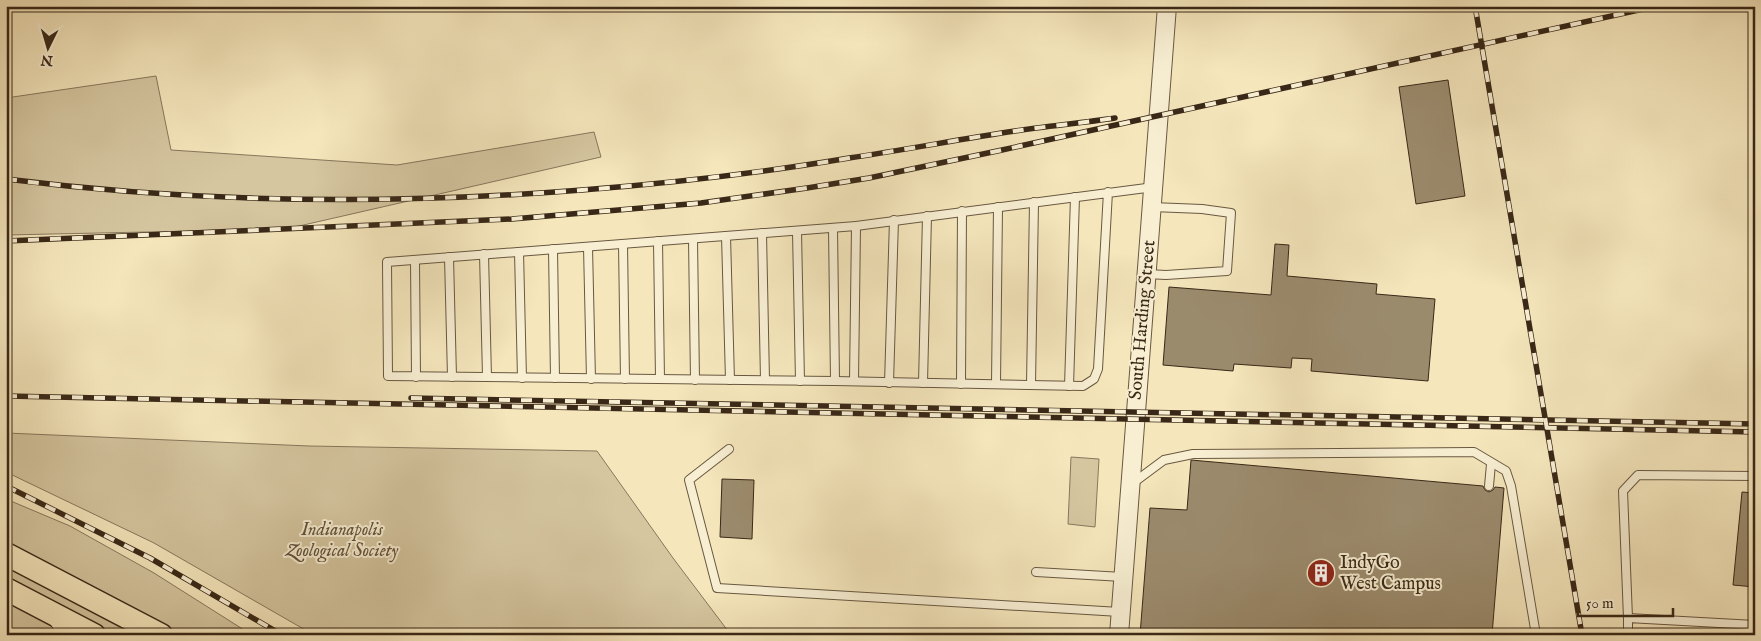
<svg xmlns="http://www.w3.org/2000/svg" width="1761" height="641" viewBox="0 0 1761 641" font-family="'IM FELL English',serif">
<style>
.green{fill:#d5c6a0;stroke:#87775c}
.building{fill:#9b8b6d;stroke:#392817}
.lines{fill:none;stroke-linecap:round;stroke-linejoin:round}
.service-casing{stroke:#685840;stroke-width:10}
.tertiary-casing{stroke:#685840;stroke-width:20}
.primary-casing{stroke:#392817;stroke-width:25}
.service{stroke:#f8efd3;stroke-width:8}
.tertiary{stroke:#f8efd3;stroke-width:18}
.primary{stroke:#f5e6bc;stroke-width:22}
.rail-casing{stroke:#392817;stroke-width:5.5}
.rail{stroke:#f8efd3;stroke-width:4;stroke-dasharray:11;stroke-linecap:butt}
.labels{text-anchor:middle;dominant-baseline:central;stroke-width:4;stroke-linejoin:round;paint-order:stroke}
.street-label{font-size:18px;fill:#392817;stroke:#f8efd3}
.park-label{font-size:18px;font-style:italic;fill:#605039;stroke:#f8efd3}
.poi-label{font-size:18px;fill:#392817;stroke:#f8efd3;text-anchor:start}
</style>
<rect width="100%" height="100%" fill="#f5e6bc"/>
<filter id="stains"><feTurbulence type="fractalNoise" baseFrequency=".004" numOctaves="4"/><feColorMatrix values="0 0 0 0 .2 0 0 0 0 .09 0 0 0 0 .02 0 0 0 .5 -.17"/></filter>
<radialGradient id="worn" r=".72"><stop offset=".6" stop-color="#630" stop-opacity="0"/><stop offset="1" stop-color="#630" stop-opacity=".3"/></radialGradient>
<g class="green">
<path d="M 156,76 L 171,150 L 397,165 L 594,132 L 601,157 L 286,229 L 6,235 L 6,98 Z"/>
<path d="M 6,433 L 309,446 L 597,451 L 673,558 L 731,635 L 314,635 L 154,543 L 6,472 Z"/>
<path d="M 1071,457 L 1099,459 L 1095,527 L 1068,524 Z"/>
<path d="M 6,499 L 70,526 L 154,573 L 252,635 L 6,635 Z"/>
</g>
<g class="building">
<path d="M 1448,80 L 1465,196 L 1416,204 L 1399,87 Z"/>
<path d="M 1275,244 L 1289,245 L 1287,276 L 1377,284 L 1376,294 L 1435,299 L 1428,381 L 1311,371 L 1312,359 L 1292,358 L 1291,368 L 1234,364 L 1233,371 L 1163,365 L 1169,287 L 1271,295 Z"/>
<path d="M 1191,460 L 1483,486 L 1485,490 L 1489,492 L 1493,490 L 1495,487 L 1504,488 L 1492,635 L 1140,635 L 1150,508 L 1187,510 Z"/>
<path d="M 722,479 L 754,480 L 752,539 L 720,537 Z"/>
<path d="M 1742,492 L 1755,493 L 1755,587 L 1733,585 Z"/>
</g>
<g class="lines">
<defs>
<g id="service">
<path d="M 1108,192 L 1098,369 L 1094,379 L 1083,386 L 835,381 L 388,376 L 387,262 L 856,226 L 1154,187"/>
<path d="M 833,228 L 835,381"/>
<path d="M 797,231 L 800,381"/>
<path d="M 762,233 L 765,380"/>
<path d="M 726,236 L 730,380"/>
<path d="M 693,239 L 695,380"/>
<path d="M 658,241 L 660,379"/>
<path d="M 623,244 L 625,379"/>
<path d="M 588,247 L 591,379"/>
<path d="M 553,249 L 555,378"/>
<path d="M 519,252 L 522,378"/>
<path d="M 484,254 L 487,377"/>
<path d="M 449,257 L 452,377"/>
<path d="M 415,260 L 416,377"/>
<path d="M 1146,274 L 1166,275 L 1227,271 L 1231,213 L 1202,209 L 1152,207"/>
<path d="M 854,381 L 856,226"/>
<path d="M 889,383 L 894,220"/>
<path d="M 923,383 L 927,216"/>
<path d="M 961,384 L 962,211"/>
<path d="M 996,384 L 998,207"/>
<path d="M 1031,385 L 1034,202"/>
<path d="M 1069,386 L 1075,197"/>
<path d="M 729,449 L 689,480 L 717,588 L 1120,612"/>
<path d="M 1133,483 L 1164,460 L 1193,454 L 1474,452 L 1506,471 L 1511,486 L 1536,635"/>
<path d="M 1489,486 L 1491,464"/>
<path d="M 1036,572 L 1123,577"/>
<path d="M 1628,618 L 1623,491 L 1638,475 L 1755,476"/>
<path d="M 54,622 L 63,635"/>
<path d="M 1628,635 L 1628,618 L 1755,625"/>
</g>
<path id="tertiary" d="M 1119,635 L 1167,6"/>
<g id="primary">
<path d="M 6,554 L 161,635"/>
<path d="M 6,589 L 94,635"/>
</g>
</defs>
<use href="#service" class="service-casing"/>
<use href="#tertiary" class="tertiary-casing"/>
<use href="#primary" class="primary-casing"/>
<use href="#service" class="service"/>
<use href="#tertiary" class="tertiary"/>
<use href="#primary" class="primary"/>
<defs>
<g id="rail">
<path d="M 1475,6 L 1582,635"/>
<path d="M 6,179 C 197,203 391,205 582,190 C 671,183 761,173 849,158 C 905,150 960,139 1015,131 C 1048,126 1082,123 1115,118"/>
<path d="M 6,241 L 512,219 L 701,203 L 807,188 L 869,178 L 1002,150 L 1657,6"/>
<path d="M 6,396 L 1755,432"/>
<path d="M 411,398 L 1755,424"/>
<path d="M 6,486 L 150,558 L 282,635"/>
</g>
</defs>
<use href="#rail" class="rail-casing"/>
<use href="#rail" class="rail"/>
</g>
<defs>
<symbol id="building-disc" viewBox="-11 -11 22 22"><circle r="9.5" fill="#8f2418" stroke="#f8efd3"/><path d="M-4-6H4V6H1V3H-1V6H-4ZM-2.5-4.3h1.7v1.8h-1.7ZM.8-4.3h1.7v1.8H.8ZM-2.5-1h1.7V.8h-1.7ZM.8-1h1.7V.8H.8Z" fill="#fff"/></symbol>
</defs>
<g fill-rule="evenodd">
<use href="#building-disc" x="1305" y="557" width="32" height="32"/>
</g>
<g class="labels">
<g class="street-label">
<text transform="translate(1143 320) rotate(-85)">South Harding Street</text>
</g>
<g class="park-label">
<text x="342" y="530">Indianapolis<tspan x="342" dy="21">Zoological Society</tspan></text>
</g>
<g class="poi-label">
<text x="1340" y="563">IndyGo<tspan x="1340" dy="21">West Campus</tspan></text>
</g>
</g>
<rect width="1761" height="641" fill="none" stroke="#f5e6bc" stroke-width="25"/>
<rect x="8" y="8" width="1746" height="626" fill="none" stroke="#392817" stroke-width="2.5"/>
<rect x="12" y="12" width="1736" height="616" fill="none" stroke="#392817"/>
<g transform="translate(48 48) rotate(185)" stroke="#f8efd3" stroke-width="4" paint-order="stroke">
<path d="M0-4L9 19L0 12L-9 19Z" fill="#392817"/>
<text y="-8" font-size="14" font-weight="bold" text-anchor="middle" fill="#392817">N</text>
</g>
<path d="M1578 608v8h95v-8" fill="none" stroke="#392817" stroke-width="2.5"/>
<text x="1586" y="608" font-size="15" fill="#392817" stroke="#f8efd3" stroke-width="4" paint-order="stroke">50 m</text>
<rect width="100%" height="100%" filter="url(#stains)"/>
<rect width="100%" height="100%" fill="url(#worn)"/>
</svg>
